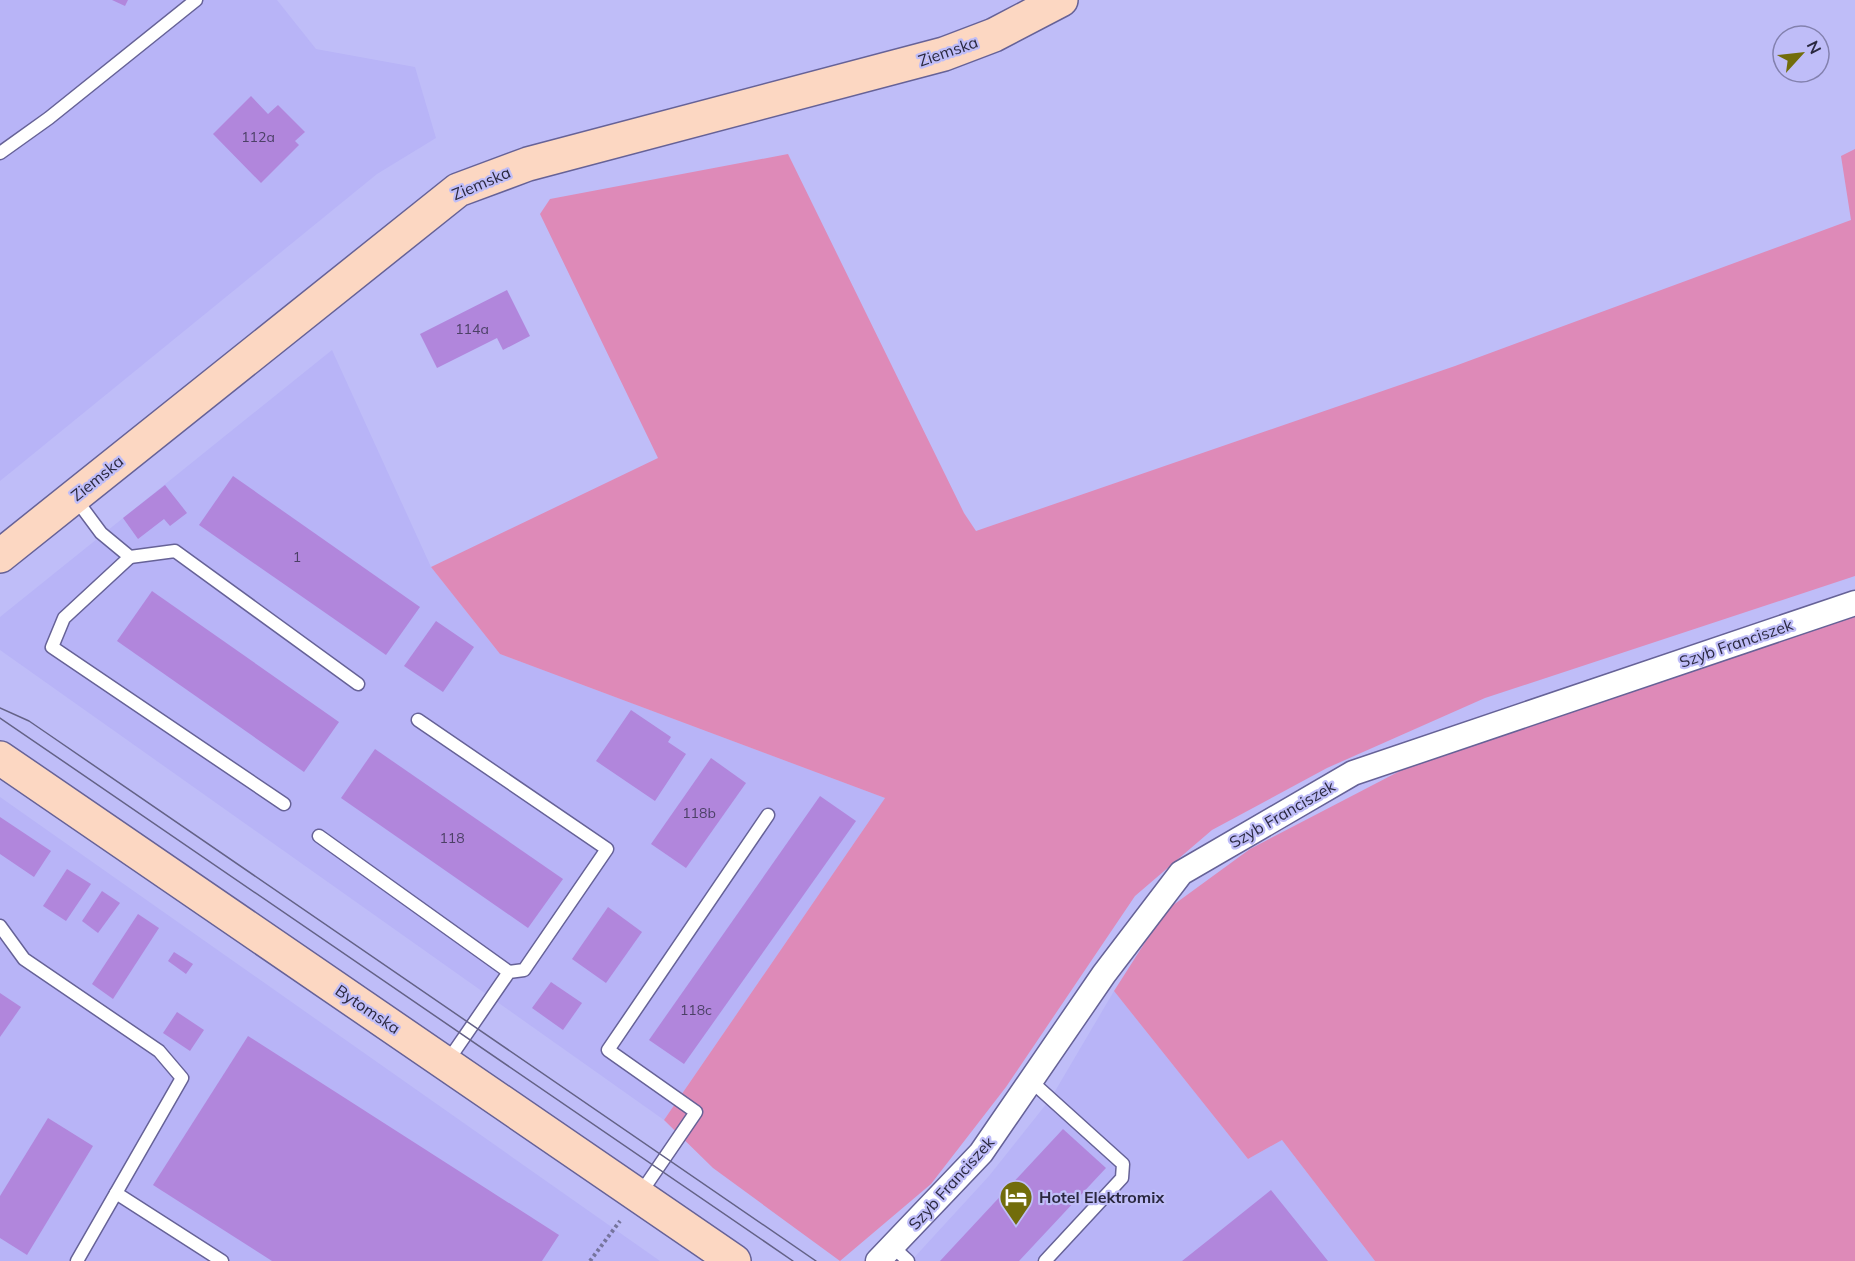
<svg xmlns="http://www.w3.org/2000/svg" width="1855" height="1261" viewBox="0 0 1855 1261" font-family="Mulish,sans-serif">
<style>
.built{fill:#b8b4f7}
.green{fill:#de8ab8}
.building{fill:#b186dc}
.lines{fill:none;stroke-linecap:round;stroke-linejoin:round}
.lane-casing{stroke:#666297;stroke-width:15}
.street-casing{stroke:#666297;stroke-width:27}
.secondary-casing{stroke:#666297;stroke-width:36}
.path{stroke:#76749d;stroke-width:4;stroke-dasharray:3 3;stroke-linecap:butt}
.lane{stroke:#fff;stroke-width:12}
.street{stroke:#fff;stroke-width:24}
.secondary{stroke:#fcd7c2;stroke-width:33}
.tram{stroke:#646287;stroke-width:1.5}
.labels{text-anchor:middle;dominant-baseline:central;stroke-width:4.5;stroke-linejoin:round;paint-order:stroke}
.number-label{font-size:14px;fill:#4c4066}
.street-label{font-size:16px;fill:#2a283f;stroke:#bfbdf8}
.poi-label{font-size:16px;font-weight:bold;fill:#2a283f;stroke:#bfbdf8;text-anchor:start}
</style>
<rect width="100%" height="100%" fill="#bfbdf8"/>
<g class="built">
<path d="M 0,0 L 277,0 L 316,49 L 415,67 L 436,138 L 377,174 L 0,481 Z"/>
<path d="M 332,350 L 431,567 L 500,654 L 885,798 L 664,1120 L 0,650 L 0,617 Z"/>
<path d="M 0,797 L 660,1261 L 0,1261 Z"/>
<path d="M 1114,991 L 1248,1159 L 1282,1140 L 1375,1261 L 911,1261 L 989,1176 L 1051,1098 Z"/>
</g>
<g class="green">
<path d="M 1855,149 L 1855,576 L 1485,698 L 1327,768 L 1212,830 L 1135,896 L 1006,1087 L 931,1184 L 840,1261 L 713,1168 L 664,1120 L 885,798 L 500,654 L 431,567 L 658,458 L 540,214 L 550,199 L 788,154 L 964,513 L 976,531 L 1455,366 L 1851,220 L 1841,156 Z"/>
<path d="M 1855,616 L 1855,1261 L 1375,1261 L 1282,1140 L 1248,1159 L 1114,991 L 1165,911 L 1250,849 L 1421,760 Z"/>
</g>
<g class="building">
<path d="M 112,0 L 128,0 L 125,6 Z"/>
<path d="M 251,96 L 268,114 L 278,105 L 305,132 L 295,141 L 299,145 L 261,183 L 213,134 Z"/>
<path d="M 507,290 L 530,336 L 503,350 L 497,338 L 437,368 L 420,334 Z"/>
<path d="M 233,476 L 420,607 L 386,655 L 199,525 Z"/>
<path d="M 165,485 L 187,513 L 170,526 L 164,519 L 138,539 L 123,518 Z"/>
<path d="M 152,591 L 339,722 L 304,772 L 117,641 Z"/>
<path d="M 436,621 L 474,647 L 443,692 L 404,666 Z"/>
<path d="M 631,710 L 671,737 L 668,742 L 686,754 L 655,801 L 596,761 Z"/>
<path d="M 375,749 L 563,879 L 528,928 L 341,798 Z"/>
<path d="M 711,758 L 746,783 L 686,868 L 651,844 Z"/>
<path d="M 820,796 L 856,821 L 684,1064 L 649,1040 Z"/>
<path d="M 0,817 L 51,851 L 34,877 L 0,854 Z"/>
<path d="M 67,869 L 91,884 L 66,921 L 43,906 Z"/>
<path d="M 102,891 L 120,903 L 98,933 L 82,921 Z"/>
<path d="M 608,907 L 642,932 L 606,983 L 572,959 Z"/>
<path d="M 138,914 L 159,928 L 113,999 L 92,984 Z"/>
<path d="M 174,952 L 193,964 L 186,974 L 168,961 Z"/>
<path d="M 551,982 L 582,1003 L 563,1030 L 532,1008 Z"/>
<path d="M 0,993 L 21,1007 L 0,1037 Z"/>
<path d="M 177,1012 L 204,1030 L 190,1051 L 163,1033 Z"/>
<path d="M 248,1036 L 559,1235 L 542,1261 L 272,1261 L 153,1185 Z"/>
<path d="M 48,1118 L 93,1146 L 27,1255 L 0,1238 L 0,1196 Z"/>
<path d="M 1063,1129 L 1106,1168 L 1019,1261 L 940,1261 Z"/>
<path d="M 1271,1190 L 1328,1261 L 1182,1261 L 1216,1234 Z"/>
</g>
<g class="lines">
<defs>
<g id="lane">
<path d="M 0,153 L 49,118 L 196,0"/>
<path d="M 75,498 L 101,533 L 130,557 L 175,551 L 358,684"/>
<path d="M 130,557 L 64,618 L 52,647 L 284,804"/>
<path d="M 418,720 L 607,849 L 524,970 L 509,972 L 447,1062"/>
<path d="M 319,836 L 509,972"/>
<path d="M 0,926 L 24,959 L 159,1051 L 182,1078 L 77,1261"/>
<path d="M 1031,1081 L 1123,1164 L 1122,1178 L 1045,1261"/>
<path d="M 116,1193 L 222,1261"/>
<path d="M 640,1194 L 696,1112 L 608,1050 L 768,815"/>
<path d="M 893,1247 L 908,1261"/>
</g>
<path id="street" d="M 878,1261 L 981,1153 L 1104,974 L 1181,873 L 1353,773 L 1855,603"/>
<g id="secondary">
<path d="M 0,556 L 458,190 L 528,164 L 944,54 L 994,35 L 1061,0"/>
<path d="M 0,758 L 734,1261"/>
</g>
</defs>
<use href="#lane" class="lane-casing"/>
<use href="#street" class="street-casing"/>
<use href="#secondary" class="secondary-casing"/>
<path class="path" d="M 590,1261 L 620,1221"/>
<use href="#lane" class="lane"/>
<use href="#street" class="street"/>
<use href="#secondary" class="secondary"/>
<g class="tram">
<path d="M 0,708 L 29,721 L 48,734 L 816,1261"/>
<path d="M 0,718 L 793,1261"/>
</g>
</g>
<defs>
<symbol id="hotel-pin" viewBox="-11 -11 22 30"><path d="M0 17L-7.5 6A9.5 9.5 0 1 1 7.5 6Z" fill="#726d0b" stroke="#bfbdf8"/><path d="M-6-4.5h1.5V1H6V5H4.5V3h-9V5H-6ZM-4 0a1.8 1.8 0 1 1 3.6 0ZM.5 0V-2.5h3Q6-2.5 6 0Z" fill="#fff"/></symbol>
</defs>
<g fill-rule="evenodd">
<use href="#hotel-pin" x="997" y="1178" width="38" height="52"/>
</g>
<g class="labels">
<g class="number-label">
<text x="258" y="137">112a</text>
<text x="472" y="329">114a</text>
<text x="297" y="557">1</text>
<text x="699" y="813">118b</text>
<text x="452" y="838">118</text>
<text x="696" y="1010">118c</text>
</g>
<g class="street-label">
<text transform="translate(948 51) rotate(-19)">Ziemska</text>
<text transform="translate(481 183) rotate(-23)">Ziemska</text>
<text transform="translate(97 478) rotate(-39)">Ziemska</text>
<text transform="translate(1736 643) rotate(-19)">Szyb Franciszek</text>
<text transform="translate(1282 814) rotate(-30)">Szyb Franciszek</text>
<text transform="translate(368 1009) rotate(34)">Bytomska</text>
<text transform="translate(951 1183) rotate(-48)">Szyb Franciszek</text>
</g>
<g class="poi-label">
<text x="1039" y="1197">Hotel Elektromix</text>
</g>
</g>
<g transform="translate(1801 54) rotate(63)"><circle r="28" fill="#bfbdf8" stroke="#8381ae" stroke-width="1.5"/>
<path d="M0-4.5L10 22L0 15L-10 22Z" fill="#726d0b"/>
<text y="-9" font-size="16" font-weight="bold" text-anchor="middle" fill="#2a283f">N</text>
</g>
</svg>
